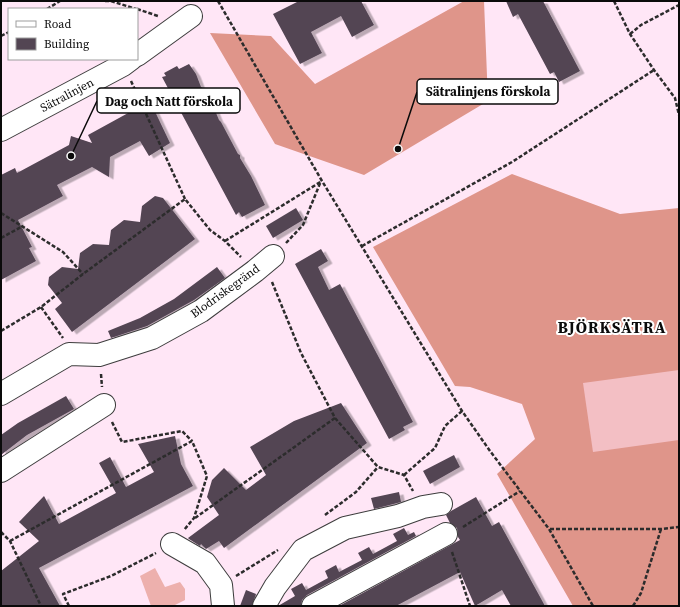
<svg xmlns="http://www.w3.org/2000/svg" width="680" height="607" viewBox="0 0 680 607" font-family="'Source Serif 4',serif">
<style>
.green{fill:#edb0ad}
.forest{fill:#df958a}
.pitch{fill:#f3bfc4}
.building{fill:#534553;filter:url(#shadow)}
.lines{fill:none;stroke-linecap:round;stroke-linejoin:round}
.minor-casing{stroke:#3d3d3d;stroke-width:24}
.path{stroke:#2c2c2c;stroke-width:2.5;stroke-dasharray:4 2;stroke-linecap:butt}
.minor{stroke:#fff;stroke-width:22}
.labels{text-anchor:middle;dominant-baseline:central;stroke-width:4;stroke-linejoin:round;paint-order:stroke}
.street-label{font-size:12px;fill:#0a0a0a;stroke:#fff}
.district-label{font-size:16px;font-weight:bold;letter-spacing:1px;fill:#0a0a0a;stroke:#fff}
.leader{fill:none;stroke:#0a0a0a;stroke-width:1.5}
.callout-dot{fill:#0a0a0a;stroke:#fff;stroke-width:1.5}
.callout{fill:#fff;stroke:#0a0a0a;stroke-width:1.5}
.callout-label{font-size:13px;text-anchor:middle;font-weight:bold;fill:#0a0a0a}
</style>
<defs>
<filter id="shadow"><feDropShadow dx="4.5" dy="2.5" stdDeviation="0" flood-color="#0004"/></filter>
</defs>
<rect width="100%" height="100%" fill="#ffe6f6"/>
<path class="green" d="M 155,568 L 165,587 L 180,582 L 185,589 L 185,600 L 173,606 L 151,606 L 140,576 Z"/>
<g class="forest">
<path d="M 464,1 L 484,1 L 488,101 L 364,175 L 275,144 L 210,33 L 271,36 L 315,84 Z"/>
<path d="M 512,174 L 620,214 L 679,208 L 679,606 L 573,606 L 497,474 L 535,439 L 522,404 L 470,387 L 455,386 L 373,247 Z"/>
</g>
<path class="pitch" d="M 679,370 L 679,440 L 593,452 L 583,383 Z"/>
<g class="building">
<path d="M 299,1 L 361,1 L 374,25 L 352,37 L 341,16 L 311,32 L 322,53 L 300,64 L 273,14 Z"/>
<path d="M 506,1 L 543,1 L 580,71 L 559,82 L 554,72 L 550,74 L 518,14 L 513,17 Z"/>
<path d="M 189,64 L 196,74 L 201,87 L 203,88 L 203,90 L 214,108 L 219,120 L 221,122 L 238,154 L 240,155 L 240,158 L 251,176 L 265,205 L 242,217 L 239,212 L 236,215 L 162,77 L 166,76 L 164,73 L 177,66 L 179,69 Z"/>
<path d="M 150,101 L 170,143 L 149,156 L 140,141 L 110,157 L 109,177 L 92,167 L 57,185 L 63,196 L 18,220 L 32,247 L 29,248 L 36,261 L 1,280 L 1,175 L 15,168 L 17,173 L 69,145 L 71,136 L 92,143 L 88,135 Z"/>
<path d="M 155,196 L 163,198 L 195,239 L 72,332 L 55,309 L 62,303 L 48,285 L 49,277 L 62,267 L 78,269 L 80,253 L 93,244 L 109,245 L 111,230 L 124,220 L 140,222 L 142,206 Z"/>
<path d="M 296,208 L 303,220 L 273,238 L 266,226 Z"/>
<path d="M 321,249 L 328,261 L 318,267 L 329,290 L 340,284 L 413,422 L 403,427 L 405,430 L 389,439 L 295,264 Z"/>
<path d="M 217,267 L 225,278 L 194,300 L 147,326 L 111,338 L 108,331 L 140,318 L 174,299 Z"/>
<path d="M 66,396 L 74,409 L 27,435 L 1,455 L 1,435 L 18,423 Z"/>
<path d="M 341,403 L 367,443 L 224,548 L 219,541 L 206,549 L 201,544 L 200,546 L 189,539 L 188,538 L 219,515 L 207,497 L 212,480 L 224,468 L 246,490 L 266,475 L 250,447 L 294,421 Z"/>
<path d="M 175,436 L 181,464 L 193,486 L 39,568 L 60,606 L 1,606 L 1,571 L 39,541 L 19,522 L 44,496 L 59,524 L 116,493 L 99,463 L 110,457 L 126,487 L 154,472 L 138,444 Z"/>
<path d="M 454,455 L 460,467 L 430,484 L 423,471 Z"/>
<path d="M 399,492 L 401,502 L 374,509 L 371,498 Z"/>
<path d="M 476,497 L 492,526 L 499,522 L 545,606 L 511,606 L 502,590 L 475,606 L 460,572 L 396,606 L 339,606 L 460,540 L 458,537 L 457,528 L 450,523 L 446,515 L 451,511 Z"/>
<path d="M 404,528 L 408,535 L 414,532 L 416,536 L 307,595 L 302,600 L 301,606 L 278,606 L 295,596 L 291,589 L 302,583 L 306,590 L 328,578 L 325,571 L 336,565 L 339,572 L 362,560 L 358,553 L 369,547 L 373,554 L 386,547 L 397,541 L 393,534 Z"/>
<path d="M 246,590 L 256,594 L 252,606 L 240,606 Z"/>
</g>
<g class="lines">
<defs>
<g id="minor">
<path d="M 137,55 L 191,16"/>
<path d="M 1,130 L 123,65 L 131,59"/>
<path d="M 1,394 L 69,354 L 99,355 L 152,338 L 201,311 L 255,271 L 273,256"/>
<path d="M 1,471 L 104,405"/>
<path d="M 172,544 L 205,563 L 221,585 L 223,606"/>
<path d="M 264,606 L 275,587 L 303,550 L 345,528 L 398,516 L 423,507 L 441,504"/>
<path d="M 313,606 L 446,534"/>
</g>
</defs>
<use href="#minor" class="minor-casing"/>
<g class="path">
<path d="M 105,1 L 111,1 L 136,9"/>
<path d="M 218,1 L 322,181 L 462,411 L 490,451 L 549,529 L 593,606"/>
<path d="M 614,1 L 630,34 L 654,70 L 675,98 L 679,115"/>
<path d="M 47,9 L 60,1"/>
<path d="M 137,9 L 158,16"/>
<path d="M 630,34 L 641,25 L 679,5"/>
<path d="M 1,36 L 9,32"/>
<path d="M 131,81 L 185,199"/>
<path d="M 1,213 L 63,252 L 83,274"/>
<path d="M 1,238 L 23,226"/>
<path d="M 225,241 L 322,181"/>
<path d="M 286,243 L 303,225 L 321,181"/>
<path d="M 362,246 L 512,162 L 654,70"/>
<path d="M 272,282 L 301,353 L 335,418 L 378,467 L 404,475 L 413,491"/>
<path d="M 41,307 L 63,338"/>
<path d="M 1,331 L 41,307 L 83,274 L 185,199 L 210,230 L 225,241 L 241,257"/>
<path d="M 101,374 L 102,387"/>
<path d="M 112,422 L 122,442 L 182,431 L 192,441"/>
<path d="M 404,475 L 435,448 L 445,426 L 462,411"/>
<path d="M 325,515 L 356,492 L 378,467"/>
<path d="M 195,518 L 335,418"/>
<path d="M 463,527 L 520,491"/>
<path d="M 550,529 L 661,529 L 679,527"/>
<path d="M 1,532 L 10,541 L 41,606"/>
<path d="M 10,541 L 192,441 L 207,476 L 194,518 L 184,530"/>
<path d="M 452,552 L 470,606"/>
<path d="M 236,576 L 278,550"/>
<path d="M 69,606 L 63,594 L 111,576 L 156,553"/>
<path d="M 633,606 L 641,593 L 661,529"/>
</g>
<use href="#minor" class="minor"/>
</g>
<g class="labels">
<g class="street-label">
<text transform="translate(67 95) rotate(-28)">Sätralinjen</text>
<text transform="translate(225 291) rotate(-36)">Blodriskegränd</text>
</g>
<g class="district-label">
<text x="612" y="327">BJÖRKSÄTRA</text>
</g>
</g>
<path class="leader" d="M398 149L417 92M71 156L97 101"/>
<g class="callout-dot">
<circle cx="398" cy="149" r="4"/>
<circle cx="71" cy="156" r="4"/>
</g>
<g class="callout">
<rect x="417" y="79" width="141" height="25" rx="4"/>
<rect x="97" y="88" width="143" height="25" rx="4"/>
</g>
<g class="callout-label">
<text x="488" y="96">Sätralinjens förskola</text>
<text x="169" y="106">Dag och Natt förskola</text>
</g>
<rect width="680" height="607" fill="none" stroke="#0a0a0a" stroke-width="4"/>
<rect x="8" y="8" width="130" height="52" fill="#ffffff" stroke="#9d9d9d"/>
<rect x="16" y="21" width="20" height="6" fill="#ffffff" stroke="#9d9d9d"/>
<text x="44" y="28" font-size="12" fill="#0a0a0a">Road</text>
<rect x="16" y="38" width="20" height="12" fill="#534553" stroke="#9d9d9d"/>
<text x="44" y="48" font-size="12" fill="#0a0a0a">Building</text>
</svg>
